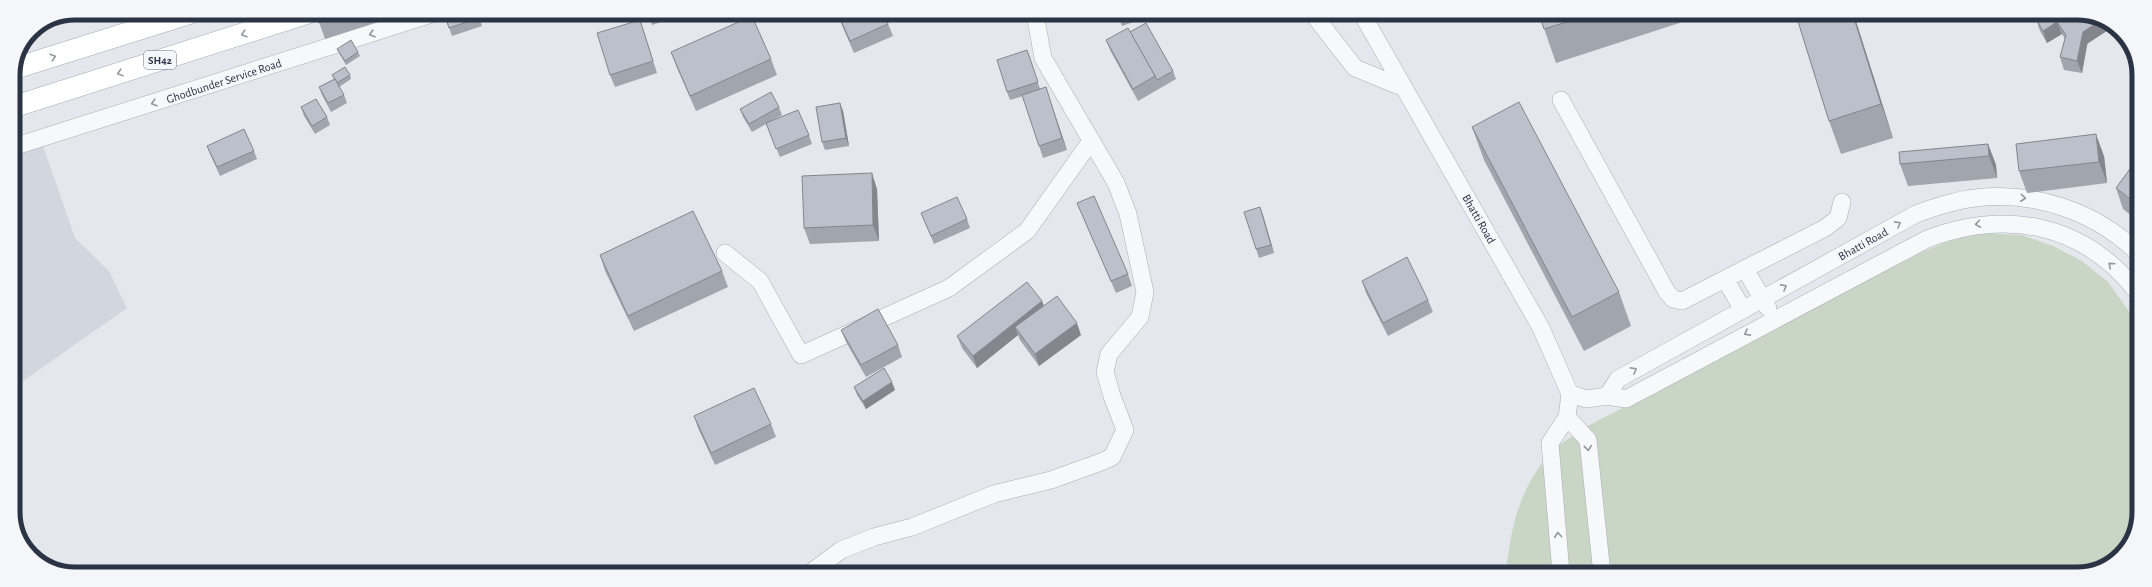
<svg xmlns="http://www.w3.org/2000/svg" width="2152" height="587" viewBox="0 0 2152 587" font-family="'Alegreya Sans',sans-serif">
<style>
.built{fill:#d2d6de}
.green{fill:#c9d6c5}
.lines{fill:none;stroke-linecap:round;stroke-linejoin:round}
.minor-casing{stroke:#a9aeb7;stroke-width:18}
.major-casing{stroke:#a3abb8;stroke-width:22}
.minor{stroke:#f7f8fa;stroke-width:17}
.major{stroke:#fff;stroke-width:21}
.wall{fill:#a1a5ae}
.shaded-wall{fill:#83868d}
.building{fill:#bbc0ca;stroke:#83868d}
.oneway{stroke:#959aa2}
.oneway2{stroke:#9196a0}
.labels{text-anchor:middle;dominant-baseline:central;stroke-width:4;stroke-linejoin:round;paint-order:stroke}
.shield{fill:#f4f6f9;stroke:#676e7b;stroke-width:1}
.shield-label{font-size:11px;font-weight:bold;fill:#2b3445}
.street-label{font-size:12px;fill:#2b3445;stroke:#f4f6f9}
.rim{fill:none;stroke:#2b3445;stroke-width:5}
</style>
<rect width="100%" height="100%" fill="#e4e7ec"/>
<path class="built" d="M 43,146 L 75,238 L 109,271 L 127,308 L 13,388 L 13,156 Z"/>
<path class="green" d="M 1984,233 L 2022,235 L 2053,246 L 2082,261 L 2108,282 L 2138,324 L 2137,528 L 2115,561 L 2078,574 L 1506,573 C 1510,531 1519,489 1548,456 C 1557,445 1572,437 1584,428 L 1920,253 L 1954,239 Z"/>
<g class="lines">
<defs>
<g id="minor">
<path d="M 1313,14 L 1355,68 L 1404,88"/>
<path d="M 1362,14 L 1541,328 L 1570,394 L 1587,399 L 1607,396 L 1626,399 L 1927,239 C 2007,209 2084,223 2138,293"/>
<path d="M 1561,100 L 1667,292 L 1673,299 L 1682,301 L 1825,228 L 1838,218 L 1842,202"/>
<path d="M 13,147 L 435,13"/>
<path d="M 725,253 L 760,281 L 801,355 L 949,288 L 1027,231 L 1091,141"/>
<path d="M 1745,269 L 1768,308"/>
<path d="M 1725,279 L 1743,310"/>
<path d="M 1607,396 L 1618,379 L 1916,214 C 1935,207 1955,200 1975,198 C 2035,191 2095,211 2138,253"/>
<path d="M 1567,417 L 1588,440 L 1602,574"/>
<path d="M 810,573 L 841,550 L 874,537 L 912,527 L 994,494 L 1051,480 L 1101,462 L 1112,457 L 1125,430 L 1112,396 L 1105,372 L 1109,354 L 1140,317 L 1145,292 L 1128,214 L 1116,183 L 1043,58 L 1035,14"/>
<path d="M 1561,573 L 1550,443 L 1567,417 L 1570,394"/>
</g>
<g id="major">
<path d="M 16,68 L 191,13"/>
<path d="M 13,107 L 308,13"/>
</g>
</defs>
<use href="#minor" class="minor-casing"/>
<use href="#major" class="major-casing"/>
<use href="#minor" class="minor"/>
<use href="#major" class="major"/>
</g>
<g class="wall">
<path d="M 316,13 L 405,13 L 325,39 Z"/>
<path d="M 444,13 L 478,13 L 482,26 L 452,36 Z"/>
<path d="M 648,14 L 684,14 L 652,25 Z"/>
<path d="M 837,14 L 884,14 L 893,36 L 854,53 Z"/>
<path d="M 1117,14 L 1141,14 L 1142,19 L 1122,26 Z"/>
<path d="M 1539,14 L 1704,15 L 1556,63 Z"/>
<path d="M 1796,15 L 1854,15 L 1893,138 L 1841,154 L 1829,121 Z"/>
<path d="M 2093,15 L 2082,73 L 2064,70 L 2060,57 L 2065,39 L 2062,34 L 2047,43 L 2040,31 L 2036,19 Z"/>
<path d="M 644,32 L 657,73 L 615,87 L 610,75 Z"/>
<path d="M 1130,32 L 1173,71 L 1176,79 L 1138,101 L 1111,52 L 1106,40 Z"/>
<path d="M 337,49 L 358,52 L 360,56 L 346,65 L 339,53 Z"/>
<path d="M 671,52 L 771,59 L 777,75 L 696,111 L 677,68 Z"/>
<path d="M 1030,58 L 1040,89 L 1050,100 L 1067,150 L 1043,158 L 1023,96 L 1010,100 L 1007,92 Z"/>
<path d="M 332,75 L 350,75 L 351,79 L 339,87 L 344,95 L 347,103 L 331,112 L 322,95 L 319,87 L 334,79 Z"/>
<path d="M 301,107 L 327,117 L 330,125 L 315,134 L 304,116 Z"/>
<path d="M 779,107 L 782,115 L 771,121 L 809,135 L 812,144 L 780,157 L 766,124 L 752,132 L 743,117 L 740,109 Z"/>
<path d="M 843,111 L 849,146 L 825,150 L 822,142 Z"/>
<path d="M 1472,127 L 1619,292 L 1631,326 L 1584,351 L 1484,160 Z"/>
<path d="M 1988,144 L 1996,165 L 1997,178 L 1908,186 L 1900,164 Z"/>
<path d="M 207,146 L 254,151 L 257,159 L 220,176 L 210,154 Z"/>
<path d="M 2104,156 L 2107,183 L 2027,193 L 2019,171 Z"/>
<path d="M 2138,158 L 2138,221 L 2123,209 L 2116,188 Z"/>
<path d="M 877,189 L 879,241 L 810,244 L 804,228 Z"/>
<path d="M 1077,203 L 1128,274 L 1132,286 L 1116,293 L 1082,215 Z"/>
<path d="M 1260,207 L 1274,253 L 1259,258 L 1256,249 Z"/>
<path d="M 921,213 L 967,219 L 970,228 L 934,244 Z"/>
<path d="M 600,255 L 722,271 L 728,287 L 634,331 L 605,271 Z"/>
<path d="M 1362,281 L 1428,300 L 1433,312 L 1388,336 L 1366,293 Z"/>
<path d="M 1042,301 L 1044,306 L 1081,335 L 1039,366 L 1020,340 L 1018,335 L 977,368 L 962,348 L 957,336 Z"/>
<path d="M 841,330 L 898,345 L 902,357 L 866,377 L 846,342 Z"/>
<path d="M 854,387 L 895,390 L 866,409 L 857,395 Z"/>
<path d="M 694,416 L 771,424 L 776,437 L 715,465 L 698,428 Z"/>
</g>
<g class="shaded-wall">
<path d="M 1853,15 L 1854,15 L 1893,138 L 1881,104 Z"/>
<path d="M 2101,20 L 2113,27 L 2087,44 L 2082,73 L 2077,61 L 2083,32 Z"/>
<path d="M 2057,22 L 2062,34 L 2047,43 L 2043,31 Z"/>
<path d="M 1046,87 L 1050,100 L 1067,150 L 1062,138 Z"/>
<path d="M 840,103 L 843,111 L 849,146 L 846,138 Z"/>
<path d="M 2096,134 L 2104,156 L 2107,183 L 2099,162 Z"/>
<path d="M 1988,144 L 1996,165 L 1997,178 L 1989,156 Z"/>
<path d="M 872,173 L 877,189 L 879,241 L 873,225 Z"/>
<path d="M 1260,207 L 1263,215 L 1274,253 L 1271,245 Z"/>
<path d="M 1042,301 L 1046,313 L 1015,327 L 1018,335 L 977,368 L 973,356 Z"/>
<path d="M 1077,323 L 1081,335 L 1039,366 L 1035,354 Z"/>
<path d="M 892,382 L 895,390 L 866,409 L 863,401 Z"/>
</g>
<g class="building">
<path d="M 316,13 L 350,13 L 319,23 Z"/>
<path d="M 444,13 L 478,13 L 479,18 L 449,28 Z"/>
<path d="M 838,14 L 884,14 L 888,24 L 850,41 Z"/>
<path d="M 1539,14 L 1589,15 L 1544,29 Z"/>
<path d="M 1796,15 L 1853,15 L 1881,104 L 1829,121 Z"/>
<path d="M 2042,15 L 2093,15 L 2101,20 L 2083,32 L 2077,61 L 2060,57 L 2066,35 L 2057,22 L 2043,31 L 2036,19 Z"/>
<path d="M 752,16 L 771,59 L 690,96 L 671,52 Z"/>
<path d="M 640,20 L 653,61 L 610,75 L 597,33 Z"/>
<path d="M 1146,23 L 1173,71 L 1157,80 L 1155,76 L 1130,32 Z"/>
<path d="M 1128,28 L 1155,76 L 1133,89 L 1106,40 Z"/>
<path d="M 351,40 L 358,52 L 345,61 L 337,49 Z"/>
<path d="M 1027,50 L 1038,82 L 1007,92 L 997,60 Z"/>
<path d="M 345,67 L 350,75 L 337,83 L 335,79 L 332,75 Z"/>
<path d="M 335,79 L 344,95 L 328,103 L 319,87 Z"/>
<path d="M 1046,87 L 1062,138 L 1039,146 L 1022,95 Z"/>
<path d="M 771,92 L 779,107 L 749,124 L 740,109 Z"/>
<path d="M 316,99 L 327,117 L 312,126 L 301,107 Z"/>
<path d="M 1519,102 L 1619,292 L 1572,317 L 1472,127 Z"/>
<path d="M 840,103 L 846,138 L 822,142 L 816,107 Z"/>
<path d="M 798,110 L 809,135 L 776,149 L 766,123 Z"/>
<path d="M 244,129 L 254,151 L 217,167 L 207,146 Z"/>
<path d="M 2096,134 L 2099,162 L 2019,171 L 2016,144 Z"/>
<path d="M 1988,144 L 1989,156 L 1900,164 L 1899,152 Z"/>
<path d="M 2138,158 L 2138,205 L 2116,188 Z"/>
<path d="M 872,173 L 873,225 L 804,228 L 802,176 Z"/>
<path d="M 1094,196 L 1128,274 L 1111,281 L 1077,203 Z"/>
<path d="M 957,197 L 967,219 L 931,236 L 921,213 Z"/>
<path d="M 1260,207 L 1271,245 L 1256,249 L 1244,212 Z"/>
<path d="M 693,211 L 722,271 L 628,316 L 600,255 Z"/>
<path d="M 1407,257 L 1428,300 L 1383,323 L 1362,281 Z"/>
<path d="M 1027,282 L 1042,301 L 973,356 L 957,336 Z"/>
<path d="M 1057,296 L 1077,323 L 1035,354 L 1015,327 Z"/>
<path d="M 878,309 L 898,345 L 861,365 L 841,330 Z"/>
<path d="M 884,368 L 892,382 L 863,401 L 854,387 Z"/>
<path d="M 754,388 L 771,424 L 711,453 L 694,416 Z"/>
</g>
<defs><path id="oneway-chevron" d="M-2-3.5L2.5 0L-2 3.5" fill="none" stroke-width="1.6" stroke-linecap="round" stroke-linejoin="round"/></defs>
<g class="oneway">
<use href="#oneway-chevron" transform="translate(244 34) rotate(162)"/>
<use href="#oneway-chevron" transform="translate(53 57) rotate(-18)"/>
<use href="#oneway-chevron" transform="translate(120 73) rotate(162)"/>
</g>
<g class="oneway2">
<use href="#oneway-chevron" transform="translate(372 34) rotate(162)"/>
<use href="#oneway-chevron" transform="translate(154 103) rotate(163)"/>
<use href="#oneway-chevron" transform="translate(2023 198) rotate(6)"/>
<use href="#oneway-chevron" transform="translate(1898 224) rotate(-29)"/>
<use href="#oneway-chevron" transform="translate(1978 224) rotate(172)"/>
<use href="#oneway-chevron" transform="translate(2111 265) rotate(-138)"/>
<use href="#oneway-chevron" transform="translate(1784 287) rotate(-29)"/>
<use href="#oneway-chevron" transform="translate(1747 333) rotate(152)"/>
<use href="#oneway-chevron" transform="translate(1634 370) rotate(-29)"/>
<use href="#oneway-chevron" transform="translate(1588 448) rotate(84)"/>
<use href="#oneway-chevron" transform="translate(1558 535) rotate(-95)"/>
</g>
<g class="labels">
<rect class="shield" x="144" y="51" width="32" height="18" rx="3"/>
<g class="shield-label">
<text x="160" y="60">SH42</text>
</g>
<g class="street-label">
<text transform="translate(224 81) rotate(-18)">Ghodbunder Service Road</text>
<text transform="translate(1479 219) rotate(60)">Bhatti Road</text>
<text transform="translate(1863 244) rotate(-29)">Bhatti Road</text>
</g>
</g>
<path d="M0 0H2152V587H0ZM75 20H2077A55 55 0 0 1 2132 75V512A55 55 0 0 1 2077 567H75A55 55 0 0 1 20 512V75A55 55 0 0 1 75 20Z" fill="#f4f6f9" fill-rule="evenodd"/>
<path class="rim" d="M75 20H2077A55 55 0 0 1 2132 75V512A55 55 0 0 1 2077 567H75A55 55 0 0 1 20 512V75A55 55 0 0 1 75 20Z"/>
</svg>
